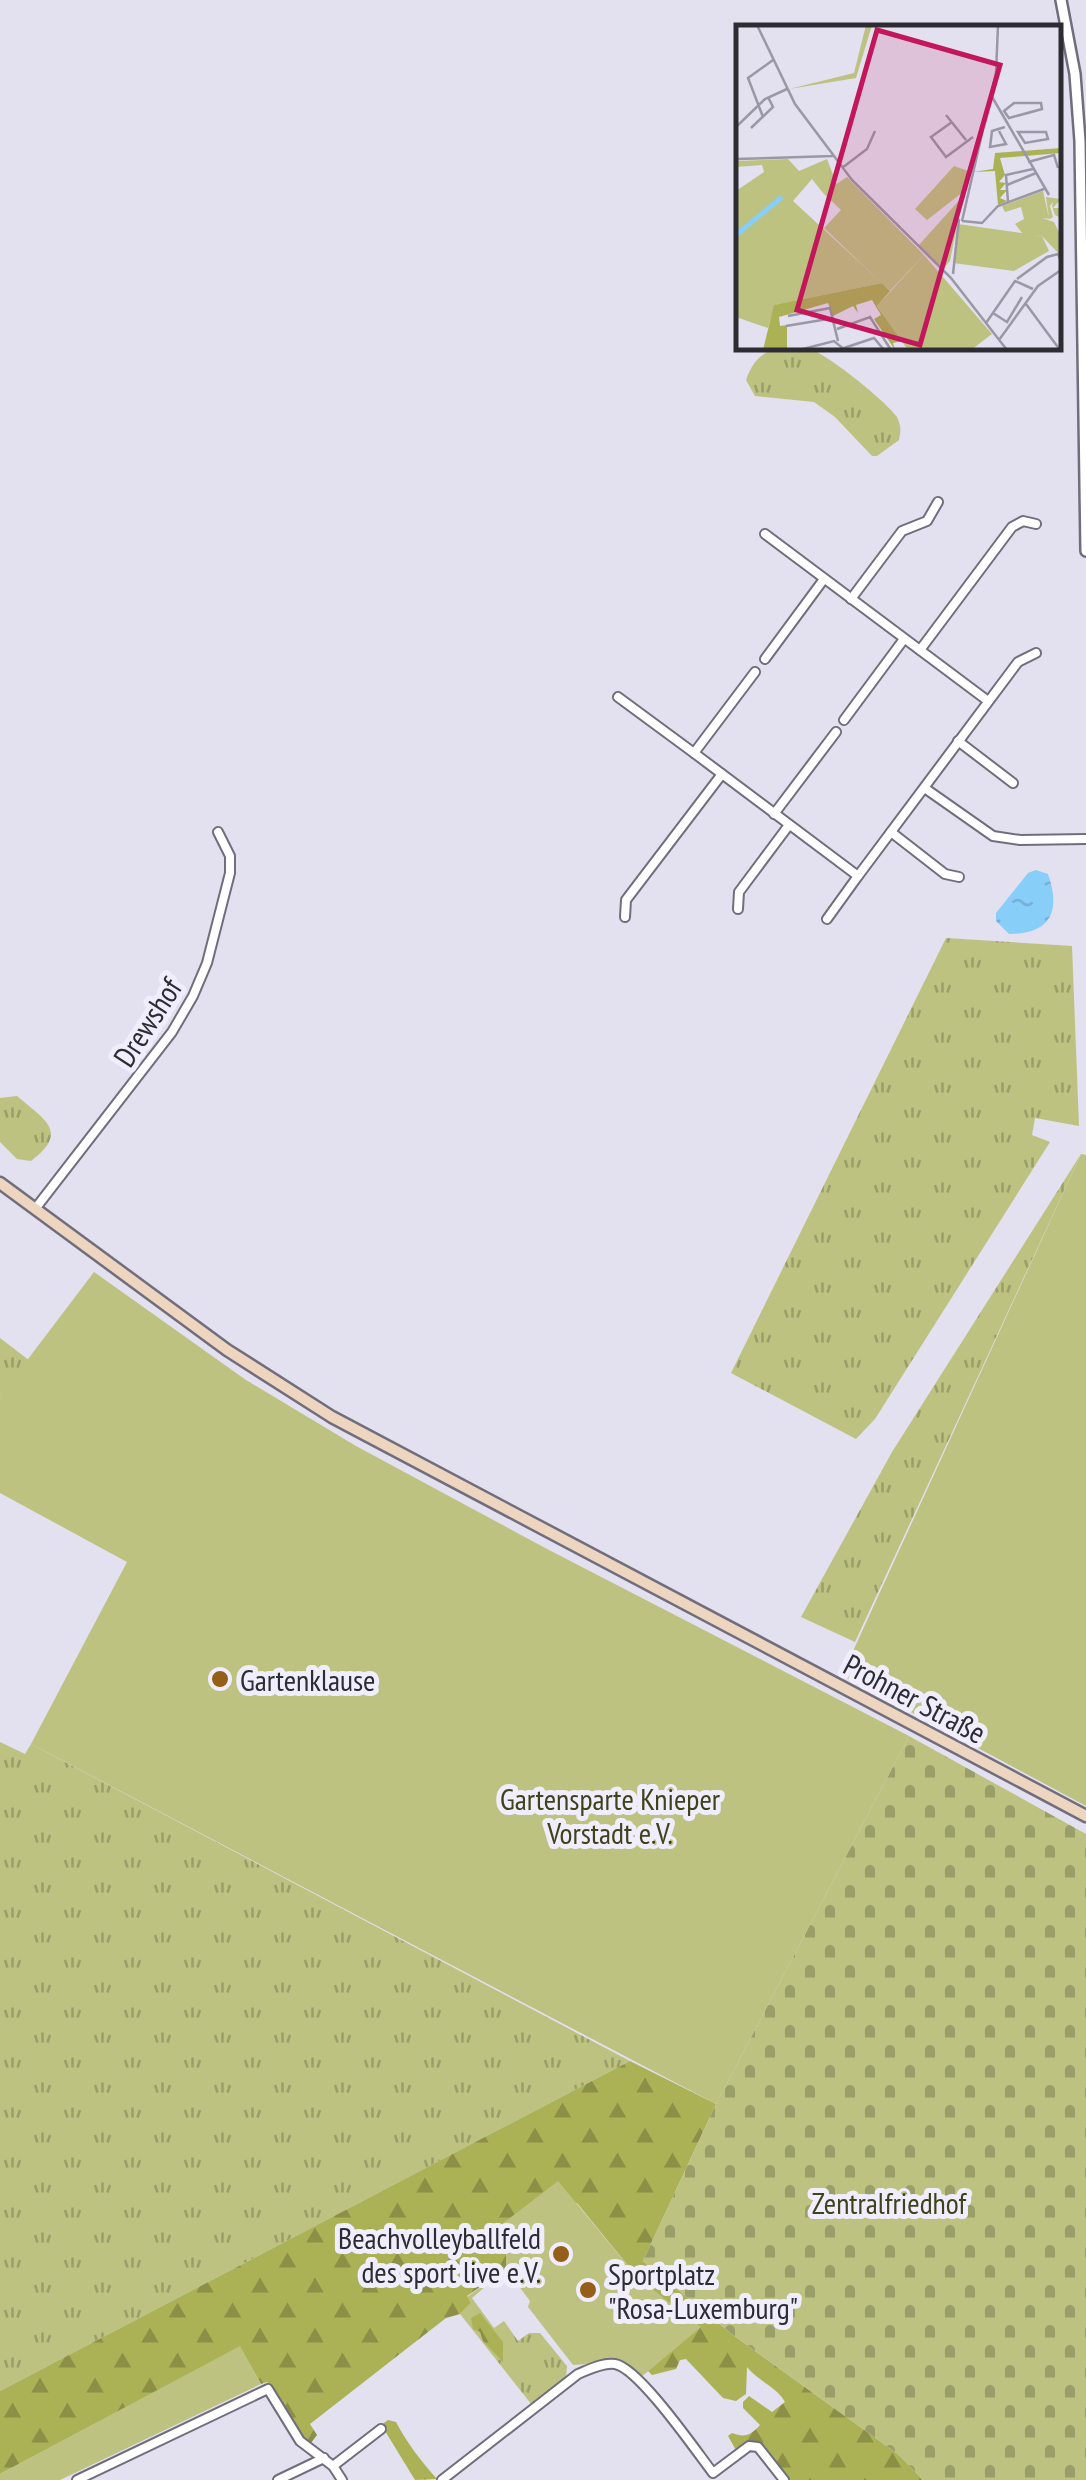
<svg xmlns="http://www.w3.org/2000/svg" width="1086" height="2480" viewBox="0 0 1086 2480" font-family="'PT Sans Narrow',sans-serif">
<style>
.grass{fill:url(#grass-tufts)}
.forest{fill:url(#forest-firs)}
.cemetery{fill:url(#cemetery-stones)}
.garden{fill:#bdc280}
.water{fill:url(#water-ripples)}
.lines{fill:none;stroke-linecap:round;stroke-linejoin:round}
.minor-casing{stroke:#706e7c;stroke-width:12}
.tertiary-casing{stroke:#706e7c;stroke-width:14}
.secondary-casing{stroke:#706e7c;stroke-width:15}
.minor{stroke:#fff;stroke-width:8}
.tertiary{stroke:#fff;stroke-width:9}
.secondary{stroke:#eed5c0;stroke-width:10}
.poi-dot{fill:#965f19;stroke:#f0edfd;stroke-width:4}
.labels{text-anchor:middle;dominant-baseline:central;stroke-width:10;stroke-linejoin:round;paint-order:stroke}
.street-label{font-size:30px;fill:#2d2c32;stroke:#f0edfd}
.poi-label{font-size:30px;fill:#2d2c32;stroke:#f0edfd;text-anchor:start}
.park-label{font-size:30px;fill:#40421b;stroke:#f0edfd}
.inset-river{fill:none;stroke:#87cef9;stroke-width:5}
.inset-road{fill:none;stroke:#9a98a4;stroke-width:2.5}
.view{fill:#c2185b;fill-opacity:0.15;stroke:#c2185b;stroke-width:5}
.inset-edge{fill:none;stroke:#2d2c32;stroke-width:5}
</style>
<defs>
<pattern id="grass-tufts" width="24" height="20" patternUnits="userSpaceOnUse" patternTransform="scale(2.5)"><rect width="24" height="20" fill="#bdc280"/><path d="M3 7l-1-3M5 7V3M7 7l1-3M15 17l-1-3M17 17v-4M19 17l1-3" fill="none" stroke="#9a9e69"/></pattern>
<pattern id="forest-firs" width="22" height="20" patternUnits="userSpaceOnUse" patternTransform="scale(2.5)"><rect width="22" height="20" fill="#abb155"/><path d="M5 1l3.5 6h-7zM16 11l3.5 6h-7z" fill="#8c9047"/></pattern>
<pattern id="cemetery-stones" width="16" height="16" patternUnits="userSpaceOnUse" patternTransform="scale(2.5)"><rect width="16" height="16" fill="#bdc280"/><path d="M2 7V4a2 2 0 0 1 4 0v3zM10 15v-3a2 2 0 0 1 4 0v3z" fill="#9a9e69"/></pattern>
<pattern id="water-ripples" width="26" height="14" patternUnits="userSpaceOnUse" patternTransform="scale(2.5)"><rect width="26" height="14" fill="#87cef9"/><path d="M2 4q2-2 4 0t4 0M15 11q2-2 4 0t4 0" fill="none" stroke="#75b1d6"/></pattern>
</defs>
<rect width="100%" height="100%" fill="#e3e0f0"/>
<g class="grass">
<path d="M 775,348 C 785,348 798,345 807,348 C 824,351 887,402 897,417 C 901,425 901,431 899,440 L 877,456 L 872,456 L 835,417 L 814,402 L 755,396 L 746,380 C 752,363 759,355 775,348 Z"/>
<path d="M 946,938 L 1072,946 L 1079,1126 L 1035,1118 L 1032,1135 L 1050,1142 L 875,1419 L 856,1439 L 731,1373 Z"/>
<path d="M 17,1096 C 45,1120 70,1132 31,1161 L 17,1159 L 0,1142 L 0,1098 Z"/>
<path d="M 1081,1154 L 855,1642 L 801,1617 L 892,1452 Z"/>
<path d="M 0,1338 L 30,1361 L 0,1396 Z"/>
<path d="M 0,1742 L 25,1754 L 31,1744 L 630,2061 L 0,2391 Z"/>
<path d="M 506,2269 L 472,2298 L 494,2328 L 504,2321 L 518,2341 L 529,2333 L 540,2333 L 567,2366 L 566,2378 L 532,2405 L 460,2314 L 471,2303 L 467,2297 Z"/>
</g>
<g class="forest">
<path d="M 630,2061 L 716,2104 L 643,2261 L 733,2335 L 899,2455 L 923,2480 L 788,2480 L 761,2445 L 748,2445 L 737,2452 L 728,2436 L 732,2433 C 745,2438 751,2435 760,2425 L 743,2408 L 743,2402 L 749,2396 L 772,2412 L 785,2402 C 777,2387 758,2381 747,2367 L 746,2394 L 736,2401 L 723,2398 L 686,2359 L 680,2360 L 676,2369 L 652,2375 L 648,2371 L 700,2327 L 639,2279 L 577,2203 L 489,2234 L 506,2254 L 506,2269 L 467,2296 L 471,2303 L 460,2314 L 446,2318 L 310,2424 L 317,2435 L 311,2443 L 301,2434 L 267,2382 L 261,2384 L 240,2347 L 0,2474 L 0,2391 Z"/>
<path d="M 480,2313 L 503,2342 L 503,2362 L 483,2341 L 480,2332 L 473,2329 L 471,2318 Z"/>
<path d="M 388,2420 L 396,2422 C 407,2443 421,2461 437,2479 L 415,2480 L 382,2426 L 370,2433 Z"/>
</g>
<path class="cemetery" d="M 909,1736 L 1086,1834 L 1086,2480 L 923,2480 L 899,2455 L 733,2335 L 643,2261 L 716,2104 Z"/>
<g class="garden">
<path d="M 1081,1154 L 1086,1155 L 1086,1806 L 842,1675 Z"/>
<path d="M 94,1272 L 246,1380 L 356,1446 L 549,1550 L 909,1736 L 716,2104 L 31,1744 L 127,1562 L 0,1493 L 0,1396 Z"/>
<path d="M 558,2181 L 639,2279 L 701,2327 L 640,2378 L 617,2362 L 573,2365 L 528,2307 L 530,2301 L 506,2269 L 506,2254 L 489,2234 Z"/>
<path d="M 240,2346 L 261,2384 L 60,2480 L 0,2480 L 0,2474 Z"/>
</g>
<path class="water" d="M 1036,870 L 1048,874 C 1061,911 1051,934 1009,934 L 996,921 L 996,913 L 1028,873 Z"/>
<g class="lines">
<defs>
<g id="minor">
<path d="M 765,534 L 988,701"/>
<path d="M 851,599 L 902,531 L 927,521 L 938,502"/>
<path d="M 920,650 L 1012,527 L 1023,521 L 1036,524"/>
<path d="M 765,659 L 824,579"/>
<path d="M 755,672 L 694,753 L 858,876 L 1012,670 L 1018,662 L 1036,653"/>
<path d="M 618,697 L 694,753"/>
<path d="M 844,720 L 904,639"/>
<path d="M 958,741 L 1013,783"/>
<path d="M 926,789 L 993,836 L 1020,840 L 1086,839"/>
<path d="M 774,814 L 836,732"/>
<path d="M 891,832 L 945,874 L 959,877"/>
<path d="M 738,909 L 739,892 L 789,825"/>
<path d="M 625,917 L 626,900 L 722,774"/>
<path d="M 827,919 L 858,876"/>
<path d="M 35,1209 L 172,1032 L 193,996 L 207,963 L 230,873 L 230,856 L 218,832"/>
<path d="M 333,2466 L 381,2429"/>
<path d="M 77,2480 L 268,2389 L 300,2441 L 333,2466 L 342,2480"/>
<path d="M 278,2480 L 324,2458"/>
<path d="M 442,2480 L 578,2374 C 588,2370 603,2362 615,2364 C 639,2368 696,2451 713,2473 L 749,2446 L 758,2447 L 784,2480"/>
</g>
<path id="tertiary" d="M 1061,0 L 1075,74 L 1080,141 L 1086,551"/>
<path id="secondary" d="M 0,1183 L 227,1350 L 332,1417 L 1086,1816"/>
</defs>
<use href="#minor" class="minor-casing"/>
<use href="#tertiary" class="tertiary-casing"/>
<use href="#secondary" class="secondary-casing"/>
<use href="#minor" class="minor"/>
<use href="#tertiary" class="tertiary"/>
<use href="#secondary" class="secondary"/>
</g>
<g class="poi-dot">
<circle cx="220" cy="1679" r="10"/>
<circle cx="561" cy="2254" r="10"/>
<circle cx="588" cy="2290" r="10"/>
</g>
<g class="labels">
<g class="street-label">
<text transform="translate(147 1022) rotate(-57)">Drewshof</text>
<text transform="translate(915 1698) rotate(28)">Prohner Straße</text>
</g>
<g class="poi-label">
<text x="240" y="1679">Gartenklause</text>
<text x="541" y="2237" text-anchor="end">Beachvolleyballfeld<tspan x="541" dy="34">des sport live e.V.</tspan></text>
<text x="608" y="2273">Sportplatz<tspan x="608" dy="34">"Rosa-Luxemburg"</tspan></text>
</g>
<g class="park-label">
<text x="610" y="1798">Gartensparte Knieper<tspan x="610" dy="34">Vorstadt e.V.</tspan></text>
<text x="889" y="2202">Zentralfriedhof</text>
</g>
</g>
<g transform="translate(736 25)">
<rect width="325" height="325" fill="#e3e0f0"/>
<path d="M 130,0 L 136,0 L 120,53 L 53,64 L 118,48 ZM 52,134 L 63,146 L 91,134 L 101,160 L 87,168 L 76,154 L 57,176 L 146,258 L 39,280 L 32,303 L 0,292 L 0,166 L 28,147 L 26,140 L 0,142 L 0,136 ZM 218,141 L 232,146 L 227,167 L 191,195 L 179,184 ZM 307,166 L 313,193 L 310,172 L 325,174 L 317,183 L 323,183 L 325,193 L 319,190 L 316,181 L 317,177 L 314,181 L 317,192 L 314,194 L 306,193 L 318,197 L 324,209 L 325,200 L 325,231 L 306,211 L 287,209 L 279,199 L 288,194 L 285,182 L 269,187 L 266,181 Z" fill="#bdc280"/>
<path d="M 325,123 L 325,128 L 264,133 L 269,150 L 263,157 L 270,158 L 264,165 L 271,165 L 264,173 L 271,176 L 262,180 L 259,146 L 237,147 L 257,144 L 259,128 ZM 146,258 L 154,266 L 141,281 L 166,316 L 157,318 L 159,325 L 138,294 L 145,290 L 136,275 L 120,280 L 122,288 L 117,281 L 97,291 L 92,278 L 43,292 L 44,301 L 51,300 L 51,325 L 27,325 L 38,280 Z" fill="#abb155"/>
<path d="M 188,230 L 256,309 L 235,325 L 172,325 L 141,281 Z" fill="#bdc280"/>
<path d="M 111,152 L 188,230 L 154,266 L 88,203 L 105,185 L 87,168 ZM 227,171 L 214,236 L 206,245 L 182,221 ZM 222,199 L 306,211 L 313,226 L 278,246 L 217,238 Z" fill="#bdc280"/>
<path class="inset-river" d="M 0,210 L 46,172"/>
<path class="inset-road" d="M 21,0 L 59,79 L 116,155 L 215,253M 255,70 L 313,170M 278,78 L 305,78 L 306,84 L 273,93 L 268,86 ZM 210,90 L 230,115M 27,92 L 12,53 L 37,35M 216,97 L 195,112 L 210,132 L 237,112M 0,102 L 29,74 L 51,64M 15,103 L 37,82 L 32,72M 263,106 L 270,119 L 254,122 L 256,106 L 269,102M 282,107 L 310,107 L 312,114 L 289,118 ZM 0,134 L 97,131M 292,137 L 318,130 L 322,143M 106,143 L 131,124 L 139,106M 271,160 L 300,148M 272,177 L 270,150 L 297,144M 226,196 L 260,48 L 262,0M 226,196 L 246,198 L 262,181 L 308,164M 217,249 L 223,194M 215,253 L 271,325M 281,254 L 311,232 L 322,229 L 325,236M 290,279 L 324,325M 257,288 L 271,297 L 286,272M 52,291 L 94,283 L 102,316M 250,298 L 279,256 L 297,264M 50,301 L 98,293M 101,304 L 134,292 L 155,325M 263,315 L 302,261 L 325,245M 108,323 L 138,313 L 148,325M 63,325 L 98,316 L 109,325"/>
<path class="view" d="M 141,5 L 264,40 L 184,320 L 61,285 Z"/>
<rect width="325" height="325" class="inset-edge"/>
</g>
</svg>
